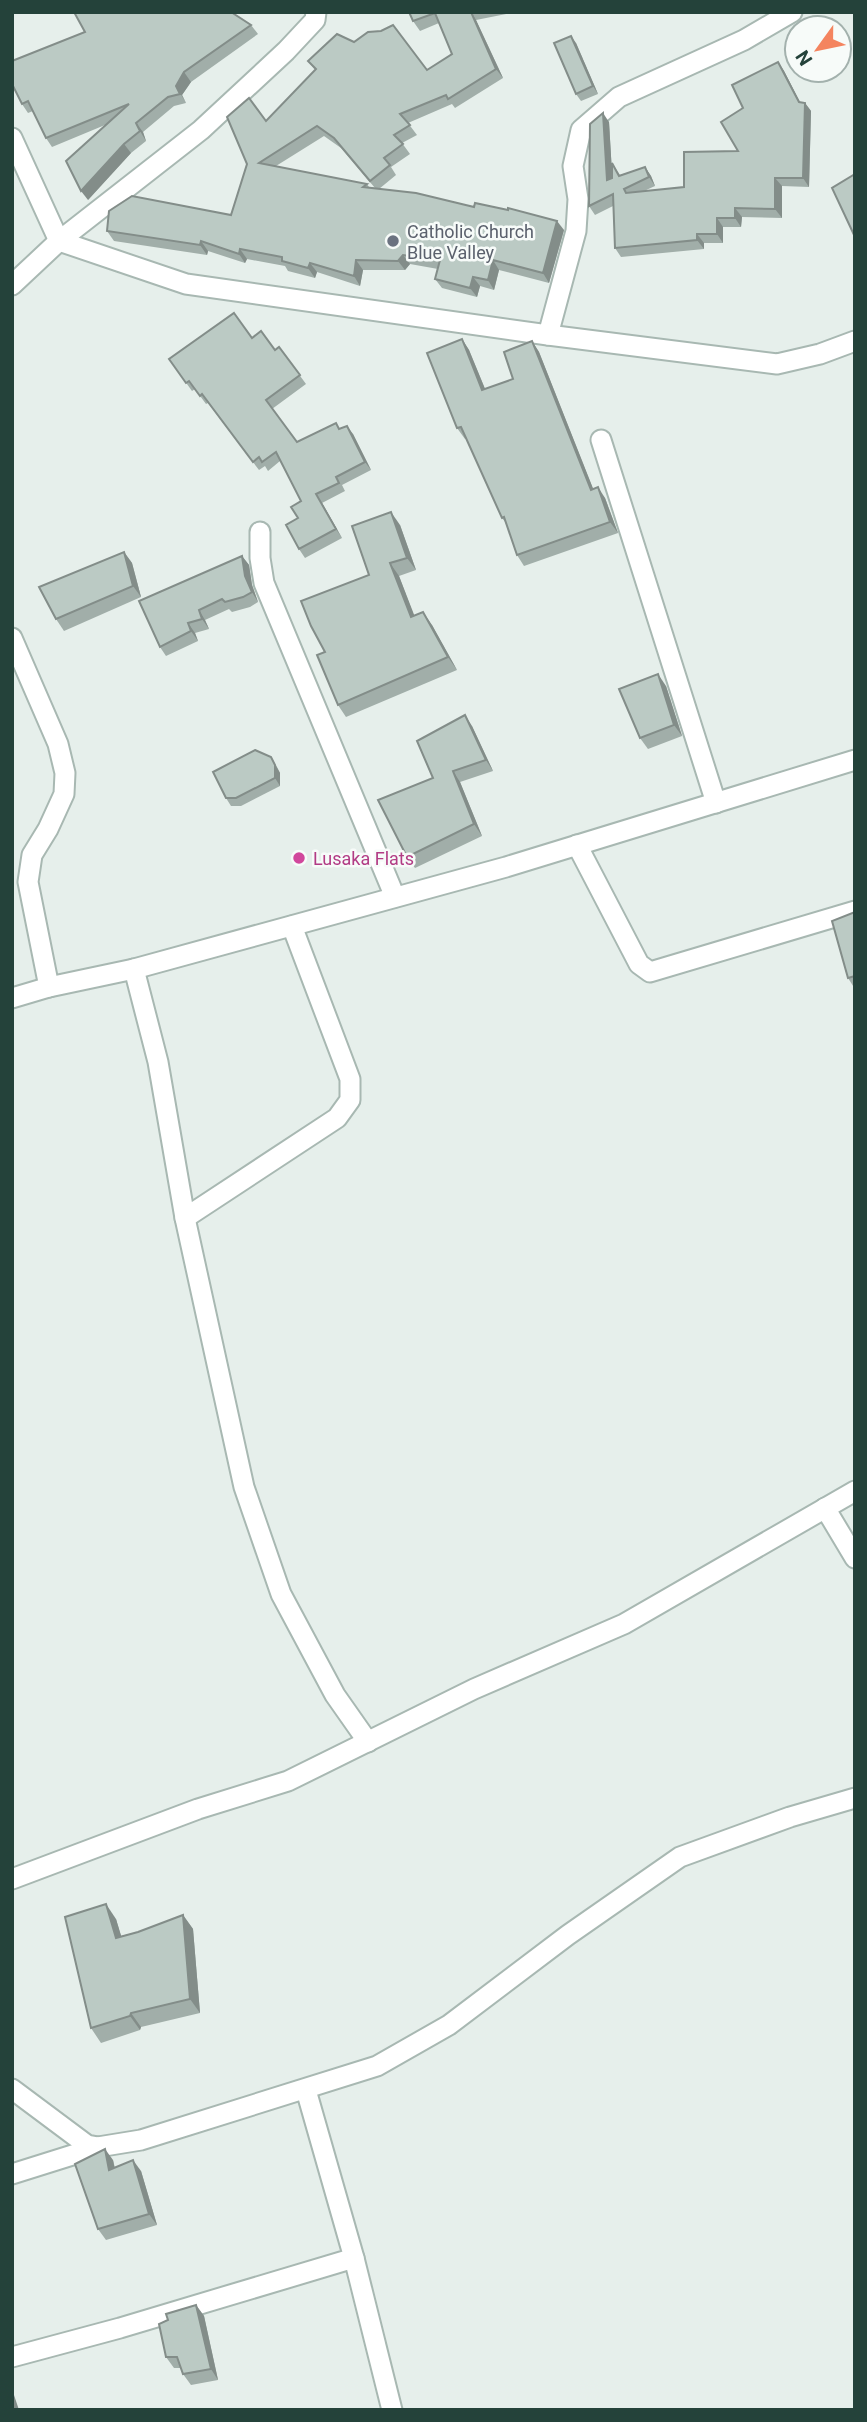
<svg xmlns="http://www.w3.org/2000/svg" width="867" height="2422" viewBox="0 0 867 2422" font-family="Roboto,sans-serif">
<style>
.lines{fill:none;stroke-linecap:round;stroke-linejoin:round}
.street-casing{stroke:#a8b8b2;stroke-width:23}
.street{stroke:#fff;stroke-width:19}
.wall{fill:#a1aea9;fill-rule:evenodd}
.shaded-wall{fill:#838d89}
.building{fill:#bbcac4;stroke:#838d89;stroke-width:2}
.worship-dot{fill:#6b7280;stroke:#f7fbf9;stroke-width:2.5}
.hotel-dot{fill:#d1479c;stroke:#f7fbf9;stroke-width:2.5}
.labels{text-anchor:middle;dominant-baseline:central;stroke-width:5;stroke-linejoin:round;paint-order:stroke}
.worship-label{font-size:18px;fill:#5b616d;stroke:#f7fbf9;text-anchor:start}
.hotel-label{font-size:18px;fill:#b23c85;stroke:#f7fbf9;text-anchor:start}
</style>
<rect width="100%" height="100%" fill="#e6efeb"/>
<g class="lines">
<defs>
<g id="street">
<path d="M 12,138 L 59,241 L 186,284 L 548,335 L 576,231 L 578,199 L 573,166 L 581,130 L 619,97 L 744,40 L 792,12"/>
<path d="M 12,285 L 59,241 L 201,130 L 286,51 L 315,20 L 316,12"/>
<path d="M 548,335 L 777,364 L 820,354 L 855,341"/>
<path d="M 601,440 L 716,803"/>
<path d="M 260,532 L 260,558 L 264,583 L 395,897"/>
<path d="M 12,638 L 58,744 L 65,773 L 64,794 L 48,829 L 32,855 L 28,882 L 49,987"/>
<path d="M 577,845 L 639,964 L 650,972 L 855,911"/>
<path d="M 134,969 L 158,1062 L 185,1218 L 244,1487 L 281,1594 L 335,1695 L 368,1742"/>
<path d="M 12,998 L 49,987 L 134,969 L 506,867 L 855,760"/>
<path d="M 185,1218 L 337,1118 L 350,1100 L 350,1079 L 292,926"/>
<path d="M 825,1508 L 855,1558"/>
<path d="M 12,1879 L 198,1809 L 288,1781 L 474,1689 L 624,1624 L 855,1491"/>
<path d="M 12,2089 L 87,2145 L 98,2147 L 141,2140 L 377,2066 L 449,2025 L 568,1935 L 680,1857 L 790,1817 L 855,1798"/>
<path d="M 12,2174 L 98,2147"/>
<path d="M 354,2258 L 392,2410"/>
<path d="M 12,2357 L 120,2328 L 354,2258 L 306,2090"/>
</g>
</defs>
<use href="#street" class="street-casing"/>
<use href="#street" class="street"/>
</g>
<g class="wall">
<path d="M 409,12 L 516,12 L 476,20 L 503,78 L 455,108 L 452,104 L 408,123 L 417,135 L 402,143 L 410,154 L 391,167 L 396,175 L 379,189 L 564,230 L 549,283 L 499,270 L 494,290 L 480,286 L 477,297 L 442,288 L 435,279 L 438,269 L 410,264 L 405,270 L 363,270 L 360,286 L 317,272 L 315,278 L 288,271 L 285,266 L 247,259 L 245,263 L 208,251 L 207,255 L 114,241 L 107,231 L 231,215 L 266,121 L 315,70 L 308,61 L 354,42 L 427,70 L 452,54 L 439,23 L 420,31 L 413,21 ZM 324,136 L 341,148 L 375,188 L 369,187 L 367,184 L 276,166 Z"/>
<path d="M 233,15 L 251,25 L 258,34 L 191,82 L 182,95 L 186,103 L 174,106 L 143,132 L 146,141 L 131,153 L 88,200 L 105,125 L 52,147 L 46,138 L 33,111 L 28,113 L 22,104 L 85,32 Z"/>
<path d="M 576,43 L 598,94 L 581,101 L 576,94 Z"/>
<path d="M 778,62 L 784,71 L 800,102 L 805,103 L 811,111 L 809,187 L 782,186 L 782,218 L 742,217 L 741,227 L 723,227 L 723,243 L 704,243 L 704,249 L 621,257 L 615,248 L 613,206 L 595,215 L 589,206 L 609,122 L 612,173 L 612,163 L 620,175 L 645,167 L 651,176 L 655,186 L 644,191 L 684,187 L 738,151 L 743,108 Z"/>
<path d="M 252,338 L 275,350 L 279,347 L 306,384 L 272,409 L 297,442 L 340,429 L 353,434 L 371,470 L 342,485 L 345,491 L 322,503 L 342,538 L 305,558 L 299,549 L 298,518 L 301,501 L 280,461 L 268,471 L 265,466 L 259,470 L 208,403 L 206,404 L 195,389 L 192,391 L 169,359 Z"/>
<path d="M 462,339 L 469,350 L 485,389 L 513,379 L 532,341 L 539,352 L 593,489 L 605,498 L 618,533 L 524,566 L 517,555 L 506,523 L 502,518 L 466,438 L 465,439 L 457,428 Z"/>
<path d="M 400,525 L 416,570 L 399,576 L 414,616 L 432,625 L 457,670 L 346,717 L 338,705 L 325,652 L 369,575 Z"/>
<path d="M 124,552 L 132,563 L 141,597 L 64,631 L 56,619 Z"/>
<path d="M 242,556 L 249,565 L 252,585 L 258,602 L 250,607 L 232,612 L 229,609 L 205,620 L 209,629 L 195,633 L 198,641 L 166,656 L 160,647 Z"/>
<path d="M 666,686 L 682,736 L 648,749 L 640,738 Z"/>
<path d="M 472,726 L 493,771 L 460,782 L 482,836 L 415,868 L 407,857 L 433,778 Z"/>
<path d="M 276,765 L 280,773 L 280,786 L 241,806 L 231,806 L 226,798 Z"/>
<path d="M 855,912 L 855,989 L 848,978 Z"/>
<path d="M 183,1915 L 193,1929 L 200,2013 L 141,2027 L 140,2030 L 101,2043 L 91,2028 L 116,1919 L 121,1936 L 138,1932 Z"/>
<path d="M 113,2160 L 115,2168 L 141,2171 L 157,2225 L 106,2240 L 98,2229 Z"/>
<path d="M 196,2305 L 204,2316 L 218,2380 L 191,2385 L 183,2374 L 181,2368 L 174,2368 L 166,2357 Z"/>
</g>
<g class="shaded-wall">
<path d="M 471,12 L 476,20 L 503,78 L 496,69 Z"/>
<path d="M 571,36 L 576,43 L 598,94 L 593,86 Z"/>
<path d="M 778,62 L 784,71 L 804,111 L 805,103 L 811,111 L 809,187 L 803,178 L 799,102 Z"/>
<path d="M 184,72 L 191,82 L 182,95 L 186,103 L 176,86 Z"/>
<path d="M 603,113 L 609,122 L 613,189 L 607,180 Z"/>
<path d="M 136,123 L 143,132 L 146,141 L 140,131 Z"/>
<path d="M 124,144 L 131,153 L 88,200 L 81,191 Z"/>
<path d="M 645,167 L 651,176 L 655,186 L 649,177 Z"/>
<path d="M 775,178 L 782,186 L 782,218 L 775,209 Z"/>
<path d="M 735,208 L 742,217 L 741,227 L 735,218 Z"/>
<path d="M 717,218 L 723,227 L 723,243 L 717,234 Z"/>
<path d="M 557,221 L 564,230 L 549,283 L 543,273 Z"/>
<path d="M 697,234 L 704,243 L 704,249 L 697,240 Z"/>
<path d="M 201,241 L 208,251 L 207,255 L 200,245 Z"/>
<path d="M 240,249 L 247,259 L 245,263 L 239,254 Z"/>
<path d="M 403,255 L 410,264 L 405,270 L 398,261 Z"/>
<path d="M 356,260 L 363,270 L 360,286 L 354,276 Z"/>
<path d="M 493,260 L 499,270 L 494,290 L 488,280 Z"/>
<path d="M 310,263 L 317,272 L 315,278 L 308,268 Z"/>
<path d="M 473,277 L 480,286 L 477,297 L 470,288 Z"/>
<path d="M 462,339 L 469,350 L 490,401 L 482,390 Z"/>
<path d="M 532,341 L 539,352 L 598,501 L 591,490 Z"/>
<path d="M 347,426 L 353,434 L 371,470 L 365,462 Z"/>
<path d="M 598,487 L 605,498 L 618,533 L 610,522 Z"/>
<path d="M 316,494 L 322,503 L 342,538 L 336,529 Z"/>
<path d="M 391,512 L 400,525 L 416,570 L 407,558 Z"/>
<path d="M 124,552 L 132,563 L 141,597 L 133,586 Z"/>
<path d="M 242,556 L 249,565 L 252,585 L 258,602 L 252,592 L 245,576 Z"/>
<path d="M 390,563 L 399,576 L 420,630 L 411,617 Z"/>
<path d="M 199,610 L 205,620 L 209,629 L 202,619 Z"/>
<path d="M 423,612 L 432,625 L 457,670 L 448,657 Z"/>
<path d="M 188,623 L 195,633 L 198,641 L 191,631 Z"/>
<path d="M 658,674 L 666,686 L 682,736 L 674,725 Z"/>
<path d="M 465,715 L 472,726 L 493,771 L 486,760 Z"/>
<path d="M 271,757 L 280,773 L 280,786 L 275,778 Z"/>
<path d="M 453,771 L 460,782 L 482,836 L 474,824 Z"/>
<path d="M 106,1904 L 116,1919 L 126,1952 L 116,1938 Z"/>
<path d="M 183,1915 L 193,1929 L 200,2013 L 190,1999 Z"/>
<path d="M 131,2013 L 141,2027 L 140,2030 L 130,2016 Z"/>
<path d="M 105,2149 L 113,2160 L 117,2181 L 109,2170 Z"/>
<path d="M 133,2160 L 141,2171 L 157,2225 L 149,2214 Z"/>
<path d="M 196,2305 L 204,2316 L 218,2380 L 211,2369 Z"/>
<path d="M 12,2389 L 19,2410 L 14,2410 L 12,2404 Z"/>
</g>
<g class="building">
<path d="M 74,12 L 231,12 L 251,25 L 184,72 L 176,86 L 180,94 L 168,97 L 136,123 L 140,131 L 124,144 L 81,191 L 66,161 L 129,104 L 46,138 L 28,101 L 22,104 L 12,84 L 12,61 L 85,32 Z"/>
<path d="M 409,12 L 471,12 L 496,69 L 448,99 L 446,95 L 400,114 L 410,125 L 394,135 L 403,144 L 384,158 L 390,165 L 370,181 L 334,138 L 317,126 L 259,163 L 367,184 L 363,187 L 416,193 L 474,207 L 475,203 L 508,210 L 508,208 L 557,221 L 543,273 L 493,260 L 488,280 L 473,277 L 470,288 L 435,279 L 440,260 L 403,255 L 398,261 L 356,260 L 354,276 L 310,263 L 308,268 L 282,261 L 282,257 L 240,249 L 239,254 L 201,241 L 200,245 L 107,231 L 109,211 L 132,196 L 231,215 L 247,164 L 227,117 L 249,98 L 266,121 L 316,69 L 308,61 L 337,34 L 354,42 L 368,32 L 381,31 L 393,25 L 427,70 L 452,54 L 435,13 L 413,21 Z"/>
<path d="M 571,36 L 593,86 L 576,94 L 554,43 Z"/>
<path d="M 778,62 L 799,102 L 805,103 L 803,178 L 775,178 L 775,209 L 735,208 L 735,218 L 717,218 L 717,234 L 697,234 L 697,240 L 615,248 L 613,194 L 589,206 L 590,124 L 603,113 L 607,180 L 612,178 L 612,163 L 619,176 L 645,167 L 649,177 L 624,189 L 626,193 L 684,187 L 684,152 L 738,151 L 721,122 L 743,108 L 732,85 Z"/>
<path d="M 855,174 L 855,237 L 832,188 Z"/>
<path d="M 234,313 L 252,338 L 261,331 L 275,350 L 279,347 L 300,375 L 266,400 L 297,442 L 336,423 L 339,429 L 347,426 L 365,462 L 336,477 L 339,483 L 316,494 L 336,529 L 299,549 L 286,525 L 298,518 L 291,507 L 301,501 L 276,452 L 262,462 L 259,457 L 253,462 L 202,394 L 200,396 L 189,381 L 186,383 L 169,359 Z"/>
<path d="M 462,339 L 482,390 L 513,379 L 504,352 L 532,341 L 591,490 L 598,487 L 610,522 L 517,555 L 504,517 L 502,518 L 461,427 L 457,428 L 427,353 Z"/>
<path d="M 391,512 L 407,558 L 390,563 L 411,617 L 423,612 L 448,657 L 338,705 L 317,655 L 325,652 L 311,626 L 301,601 L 369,575 L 352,526 Z"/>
<path d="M 124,552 L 133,586 L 56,619 L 39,587 Z"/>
<path d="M 242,556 L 245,576 L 252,592 L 243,597 L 225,602 L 222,599 L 199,610 L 202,619 L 188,623 L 191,631 L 160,647 L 139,601 Z"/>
<path d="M 658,674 L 674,725 L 640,738 L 619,689 Z"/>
<path d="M 465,715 L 486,760 L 453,771 L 474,824 L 407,857 L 378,800 L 433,778 L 417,741 Z"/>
<path d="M 255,750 L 271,757 L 275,765 L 275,778 L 236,798 L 226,798 L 213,772 Z"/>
<path d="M 855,912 L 855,976 L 848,978 L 832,921 Z"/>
<path d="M 106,1904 L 116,1938 L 138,1932 L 183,1915 L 190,1999 L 131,2013 L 130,2016 L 91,2028 L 65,1917 Z"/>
<path d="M 105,2149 L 109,2170 L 133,2160 L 149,2214 L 98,2229 L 75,2164 Z"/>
<path d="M 196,2305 L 211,2369 L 183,2374 L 177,2357 L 166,2357 L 159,2324 L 168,2320 L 166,2314 Z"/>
</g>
<circle class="worship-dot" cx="393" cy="241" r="7"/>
<circle class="hotel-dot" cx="299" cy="858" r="7"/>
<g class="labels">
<g class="worship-label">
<text x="407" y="231">Catholic Church<tspan x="407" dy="21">Blue Valley</tspan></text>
</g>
<g class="hotel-label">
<text x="313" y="858">Lusaka Flats</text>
</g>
</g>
<rect width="867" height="2422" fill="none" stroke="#24423a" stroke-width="28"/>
<g transform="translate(818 49) rotate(237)"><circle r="33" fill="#f7fbf9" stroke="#a3b1ad" stroke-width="2"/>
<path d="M0-5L12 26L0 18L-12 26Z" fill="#f4845f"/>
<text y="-10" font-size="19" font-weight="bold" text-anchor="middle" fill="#24423a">N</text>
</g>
</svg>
